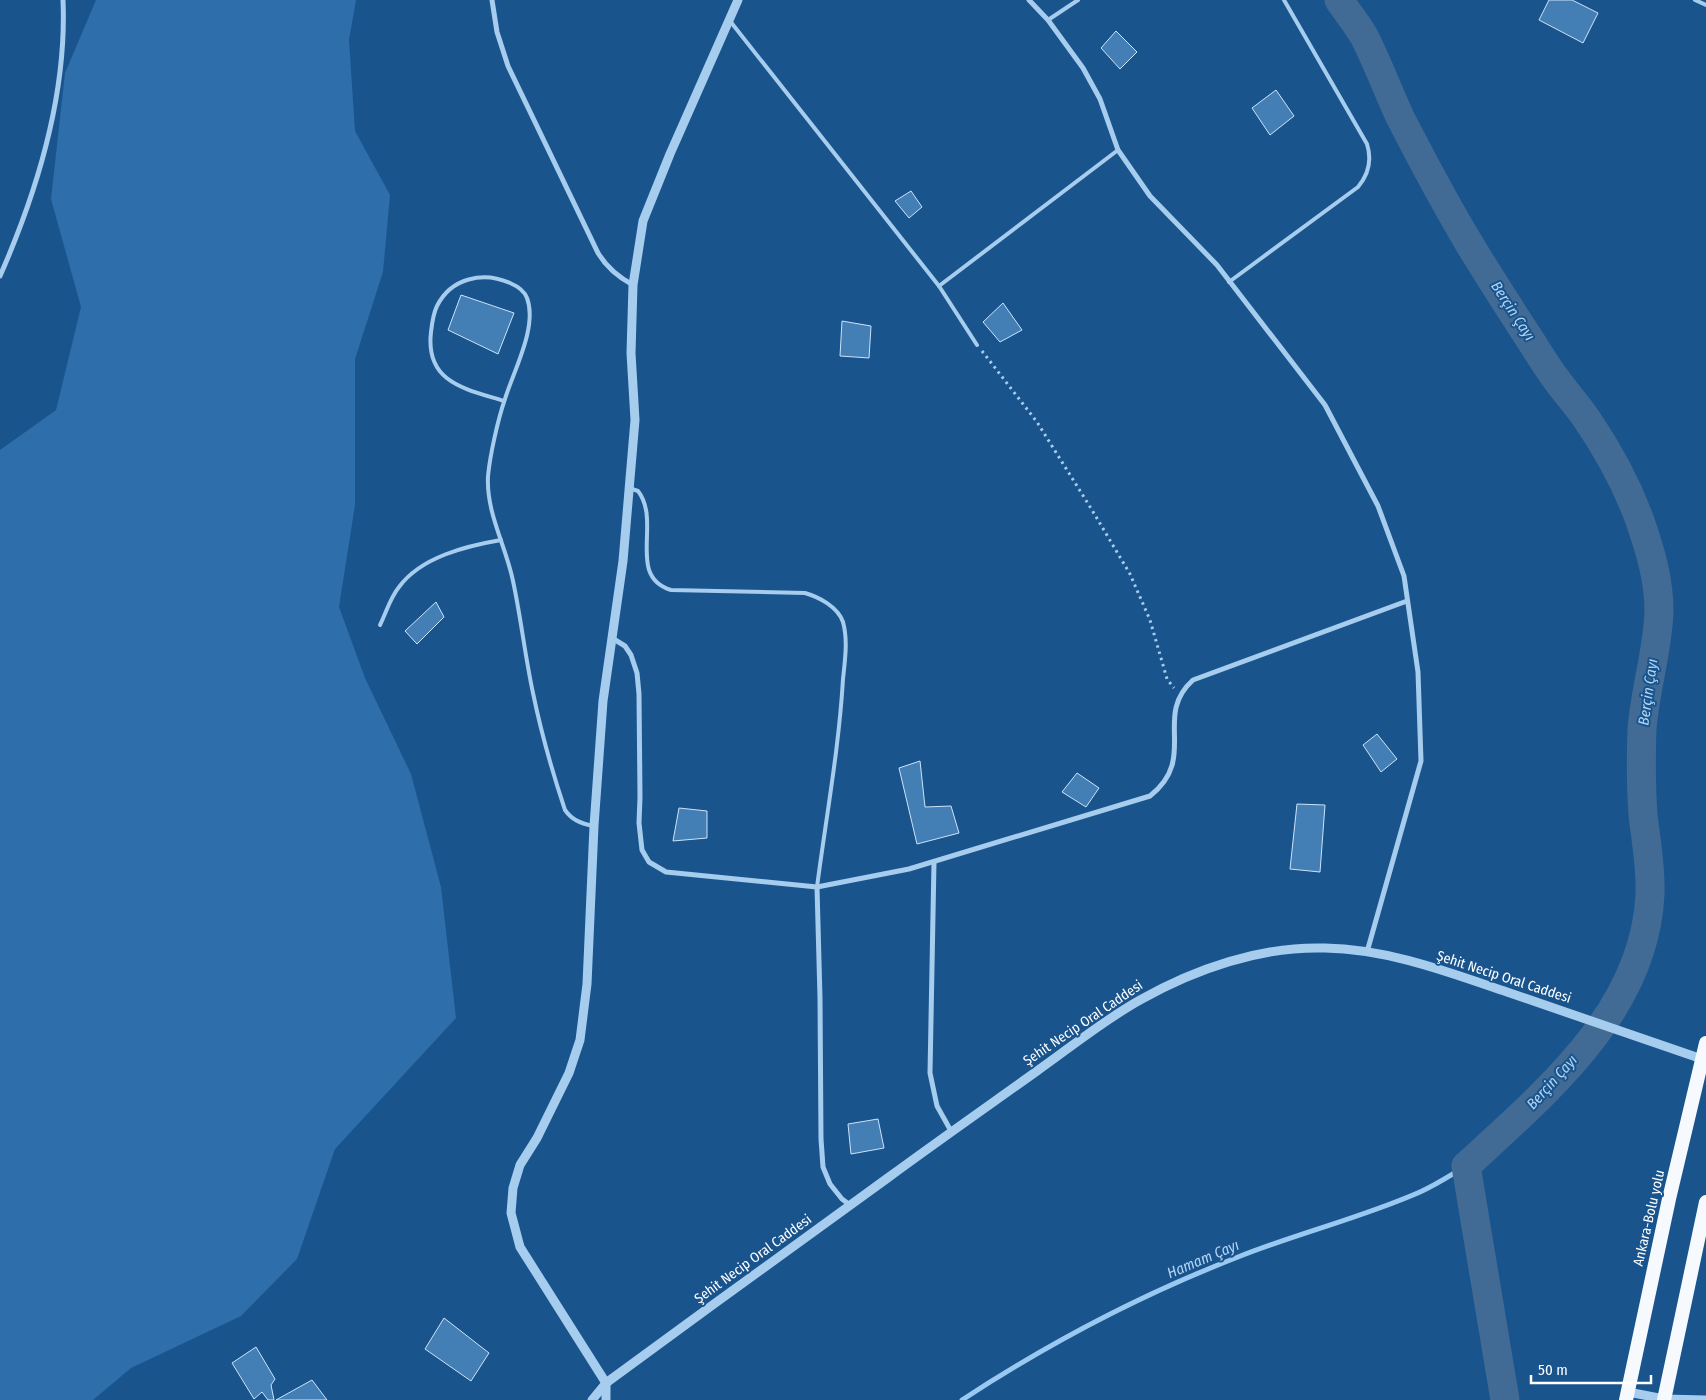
<svg xmlns="http://www.w3.org/2000/svg" width="1706" height="1400" viewBox="0 0 1706 1400" font-family="'Fira Sans Condensed',sans-serif">
<style>
.green{fill:#2d6eab}
.lines{fill:none;stroke-linecap:round;stroke-linejoin:round}
.stream{stroke:#99c8f0;stroke-width:5}
.river{stroke:#416b94;stroke-width:29}
.building{fill:#437eb5;stroke:#cce4fa}
.path{stroke:#a6ccee;stroke-width:3;stroke-dasharray:2.5 4;stroke-linecap:butt}
.service{stroke:#a6ccee;stroke-width:4}
.minor{stroke:#a6ccee;stroke-width:5}
.tertiary{stroke:#a6ccee;stroke-width:9}
.trunk{stroke:#f6faff;stroke-width:14}
.labels{text-anchor:middle;dominant-baseline:central;stroke-width:4;stroke-linejoin:round;paint-order:stroke}
.street-label{font-size:14px;fill:#fff;stroke:#1a548d}
.water-label{font-size:15px;font-style:italic;fill:#b2d5f5;stroke:#1a548d}
</style>
<rect width="100%" height="100%" fill="#1a548d"/>
<path class="green" d="M 96,0 L 356,0 L 349,40 L 355,131 L 390,195 L 383,272 L 355,359 L 355,505 L 339,607 L 365,678 L 411,774 L 441,887 L 456,1018 L 335,1149 L 297,1259 L 241,1316 L 131,1368 L 93,1400 L 0,1400 L 0,450 L 56,410 L 81,307 L 51,199 L 65,73 Z"/>
<g class="lines">
<path class="stream" d="M 962,1400 C 1049,1343 1140,1295 1238,1257 C 1298,1233 1361,1218 1420,1192 C 1436,1185 1451,1175 1466,1166"/>
<path class="river" d="M 1339,0 C 1347,12 1358,25 1365,38 C 1378,64 1388,91 1400,117 C 1422,160 1445,203 1470,245 C 1487,273 1505,301 1523,329 C 1534,345 1544,363 1556,379 C 1566,393 1578,406 1588,421 C 1609,452 1627,485 1640,521 C 1650,550 1659,579 1659,611 C 1658,650 1645,689 1642,729 C 1641,757 1641,786 1643,815 C 1646,841 1651,867 1650,894 C 1645,1011 1546,1092 1466,1166 L 1505,1400"/>
</g>
<g class="building">
<path d="M 1549,0 L 1572,0 L 1598,13 L 1583,43 L 1539,20 Z"/>
<path d="M 1116,31 L 1137,52 L 1120,69 L 1101,48 Z"/>
<path d="M 1276,90 L 1294,116 L 1270,135 L 1252,108 Z"/>
<path d="M 911,191 L 922,207 L 909,218 L 895,201 Z"/>
<path d="M 461,295 L 514,313 L 498,354 L 448,330 Z"/>
<path d="M 1003,303 L 1022,330 L 1000,342 L 983,322 Z"/>
<path d="M 842,321 L 871,326 L 869,358 L 840,356 Z"/>
<path d="M 436,602 L 444,617 L 417,644 L 405,631 Z"/>
<path d="M 1377,734 L 1397,759 L 1381,772 L 1363,745 Z"/>
<path d="M 920,761 L 925,807 L 951,806 L 959,833 L 917,844 L 899,768 Z"/>
<path d="M 1077,773 L 1099,788 L 1086,807 L 1062,792 Z"/>
<path d="M 1297,804 L 1325,805 L 1320,872 L 1290,869 Z"/>
<path d="M 679,808 L 707,811 L 707,838 L 673,841 Z"/>
<path d="M 878,1119 L 884,1148 L 851,1154 L 848,1124 Z"/>
<path d="M 444,1318 L 489,1353 L 471,1381 L 425,1349 Z"/>
<path d="M 256,1347 L 275,1379 L 271,1385 L 274,1400 L 268,1400 L 262,1392 L 254,1399 L 232,1363 Z"/>
<path d="M 312,1380 L 327,1400 L 276,1400 Z"/>
</g>
<g class="lines">
<path class="path" d="M 982,351 L 1037,422 L 1092,510 L 1130,574 L 1150,620 L 1167,679 L 1174,688"/>
<g class="service">
<path d="M 1695,0 L 1706,5"/>
<path d="M 1048,20 L 1078,0"/>
<path d="M 730,21 L 939,286 L 977,345"/>
<path d="M 1229,282 L 1358,187 C 1369,174 1372,160 1367,144 L 1284,0"/>
<path d="M 939,286 L 1118,150"/>
<path d="M 504,401 C 466,389 425,383 431,332 C 432,323 433,314 437,306 C 451,278 483,271 510,283 C 517,286 524,290 527,298 C 538,327 513,372 505,399 C 498,419 490,455 488,476 C 486,513 506,546 513,581 C 521,618 525,656 533,693 C 541,732 552,771 565,810 C 572,820 580,823 593,826"/>
<path d="M 629,488 L 638,491 C 662,522 626,576 671,590 L 805,593 C 819,597 838,607 843,622 C 848,640 845,660 843,679 C 839,748 826,818 817,887"/>
<path d="M 380,625 C 386,613 390,598 399,587 C 421,557 466,546 501,540"/>
</g>
<g class="minor">
<path d="M 492,0 L 497,32 L 508,66 L 598,253 C 607,268 618,277 633,285"/>
<path d="M 1029,0 L 1048,20 L 1083,68 L 1100,99 L 1118,150 L 1150,196 L 1217,265 L 1325,405 L 1378,506 L 1404,576 L 1418,672 L 1421,761 L 1367,952"/>
<path d="M 0,276 C 37,192 67,93 63,0"/>
<path d="M 612,638 L 625,646 L 631,655 L 637,673 L 639,694 L 640,797 L 639,823 L 642,850 L 649,862 L 666,872 L 817,887 L 909,869 L 1150,796 C 1199,757 1152,717 1193,680 L 1407,601"/>
<path d="M 934,862 L 930,1073 L 937,1106 L 951,1131"/>
<path d="M 817,887 L 820,998 L 821,1139 L 823,1167 L 830,1184 L 842,1199 L 850,1205"/>
</g>
<g class="tertiary">
<path d="M 1628,1392 L 1664,1399 L 1706,1400"/>
<path d="M 592,1400 L 606,1383 C 700,1314 795,1245 889,1177 C 938,1141 988,1106 1037,1071 C 1071,1047 1104,1020 1140,1000 C 1195,969 1261,946 1325,948 C 1388,949 1448,972 1507,992 C 1572,1014 1637,1037 1702,1059"/>
<path d="M 606,1400 L 606,1383 L 520,1247 L 511,1213 L 513,1188 L 520,1165 L 537,1138 L 569,1073 L 580,1040 L 587,984 L 594,826 L 603,701 L 623,561 L 635,420 L 631,353 L 633,285 L 643,221 L 670,154 L 738,0"/>
</g>
<g class="trunk">
<path d="M 1626,1400 L 1669,1199 L 1706,1043"/>
<path d="M 1664,1400 L 1706,1202"/>
</g>
</g>
<g class="labels">
<g class="street-label">
<text transform="translate(1504 977) rotate(18)">Şehit Necip Oral Caddesi</text>
<text transform="translate(1083 1023) rotate(-34)">Şehit Necip Oral Caddesi</text>
<text transform="translate(1649 1218) rotate(-77)">Ankara-Bolu yolu</text>
<text transform="translate(753 1259) rotate(-36)">Şehit Necip Oral Caddesi</text>
</g>
<g class="water-label">
<text transform="translate(1513 311) rotate(57)">Berçin Çayı</text>
<text transform="translate(1648 692) rotate(-82)">Berçin Çayı</text>
<text transform="translate(1552 1082) rotate(-48)">Berçin Çayı</text>
<text transform="translate(1203 1259) rotate(-23)">Hamam Çayı</text>
</g>
</g>
<path d="M1531 1375v8h120v-8" fill="none" stroke="#ffffff" stroke-width="2.5"/>
<text x="1538" y="1375" font-size="15" fill="#ffffff" stroke="#1a548d" stroke-width="4" paint-order="stroke">50 m</text>
</svg>
